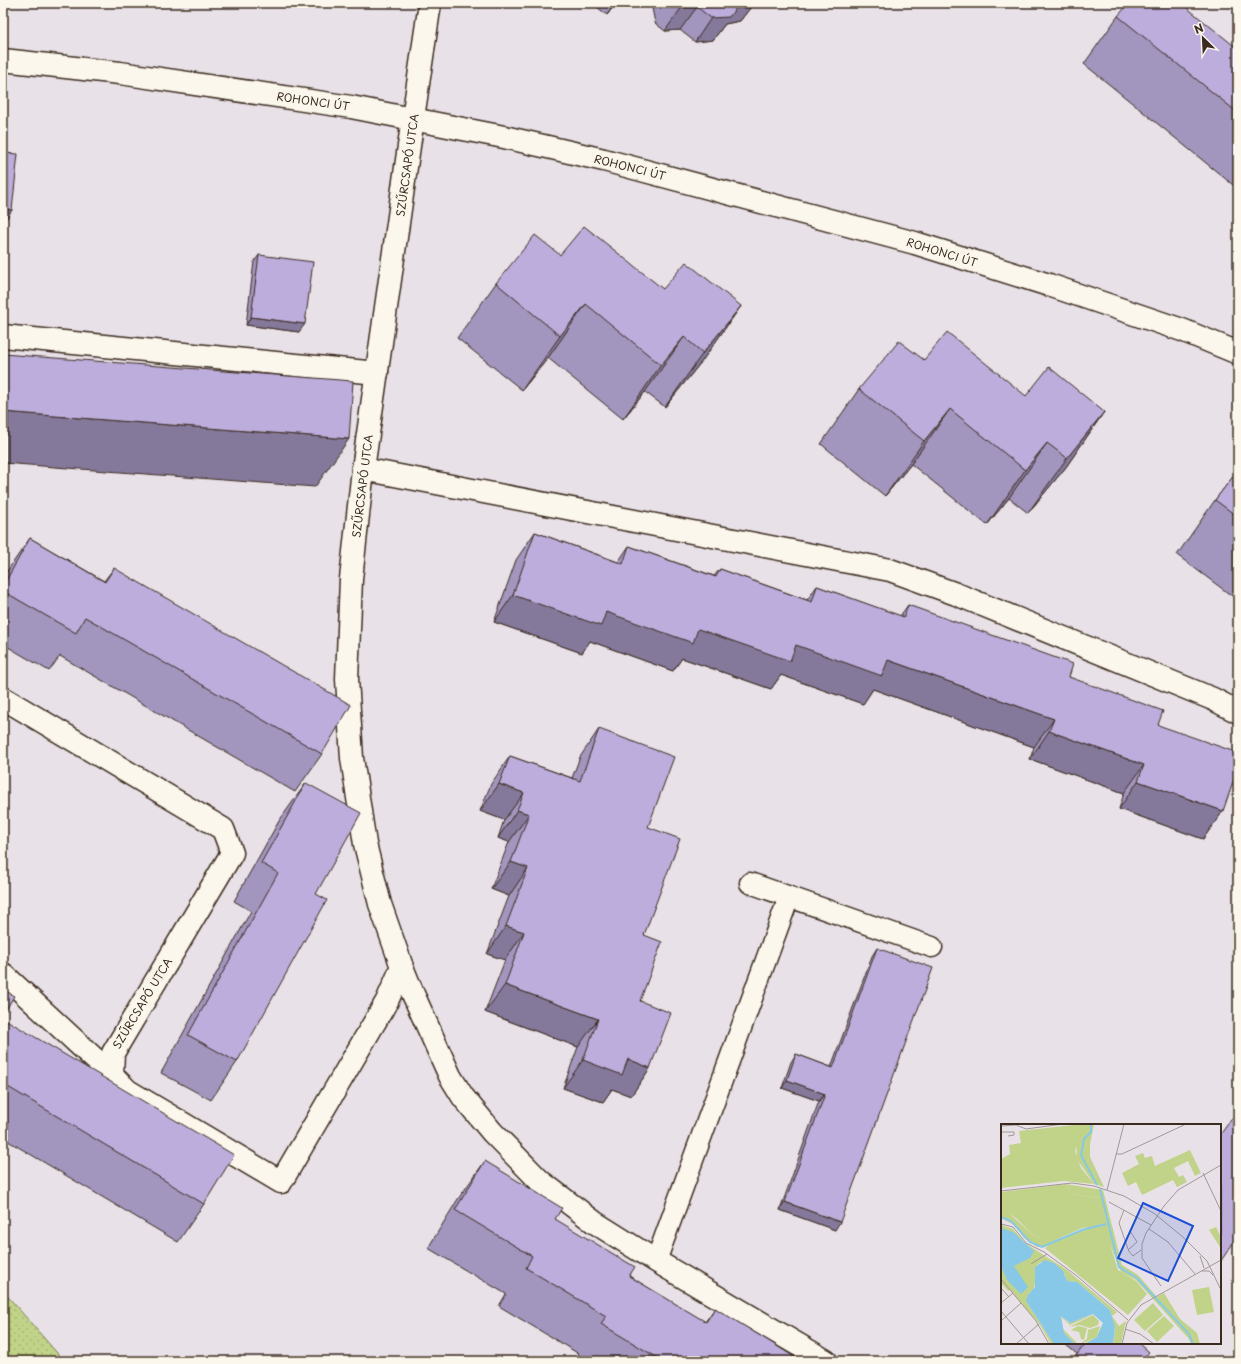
<svg xmlns="http://www.w3.org/2000/svg" width="1241" height="1364" viewBox="0 0 1241 1364" font-family="'Playpen Sans',sans-serif">
<style>
.grass{fill:url(#grass-dots);stroke:#7e7e53}
.lines{fill:none;stroke-linecap:round;stroke-linejoin:round}
.lane-casing{stroke:#3b2a1e;stroke-width:23}
.street-casing{stroke:#3b2a1e;stroke-width:25}
.secondary-casing{stroke:#3b2a1e;stroke-width:25}
.lane{stroke:#fbf7ec;stroke-width:20}
.street{stroke:#fbf7ec;stroke-width:22}
.secondary{stroke:#fbf7ec;stroke-width:22}
.wall{fill:#a295be;stroke:#3b2a1e}
.shaded-wall{fill:#84799b;stroke:#3b2a1e}
.building{fill:#bcaddd;stroke:#3b2a1e}
.labels{text-anchor:middle;dominant-baseline:central;stroke-width:3;stroke-linejoin:round;paint-order:stroke}
.street-label{font-size:11px;fill:#3b2a1e;stroke:#fbf7ec}
.inset-river{fill:none;stroke:#87c8e8;stroke-width:2}
.inset-road{fill:none;stroke:#a39897;stroke-width:1}
.view{fill:#1d4ed8;fill-opacity:0.15;stroke:#1d4ed8;stroke-width:2}
.inset-edge{fill:none;stroke:#3b2a1e;stroke-width:2}
</style>
<defs>
<pattern id="grass-dots" width="8" height="8" patternUnits="userSpaceOnUse"><rect width="8" height="8" fill="#c0d388"/><path d="M2 2h.1M6 6h.1" fill="none" stroke="#a6b575" stroke-width="1.8" stroke-linecap="round"/></pattern>
</defs>
<rect width="100%" height="100%" fill="#e8e1e8"/>
<filter id="ink" filterUnits="userSpaceOnUse"><feTurbulence type="fractalNoise" baseFrequency=".025" numOctaves="2"/><feDisplacementMap in="SourceGraphic" scale="8" xChannelSelector="R" yChannelSelector="G"/><feConvolveMatrix kernelMatrix="1 2 1 2 8 2 1 2 1" color-interpolation-filters="sRGB"/></filter>
<g filter="url(#ink)">
<path class="grass" d="M 3,1291 L 64,1361 L 3,1361 Z"/>
<g class="lines">
<defs>
<g id="lane">
<path d="M 750,883 L 932,947"/>
<path d="M 656,1261 L 789,897"/>
</g>
<g id="street">
<path d="M 413,118 L 363,469 L 351,579 L 347,679 L 352,758 L 365,844 L 380,904 L 402,967 L 413,994 L 450,1076 L 463,1097 L 492,1132 L 540,1181 L 594,1222 L 656,1261 L 826,1361"/>
<path d="M 3,336 L 377,373"/>
<path d="M 363,469 L 890,570 L 956,594 L 1213,699 L 1238,712"/>
<path d="M 3,698 L 223,829 L 232,853 L 113,1053 L 112,1075 L 128,1091 L 281,1182 L 387,1001 L 402,967"/>
<path d="M 3,974 L 112,1075"/>
</g>
<g id="secondary">
<path d="M 3,60 L 120,73 L 351,107 L 504,137 L 604,160 L 915,243 L 1049,285 L 1182,330 L 1238,353"/>
<path d="M 413,118 L 430,3"/>
</g>
</defs>
<use href="#lane" class="lane-casing"/>
<use href="#street" class="street-casing"/>
<use href="#secondary" class="secondary-casing"/>
<use href="#lane" class="lane"/>
<use href="#street" class="street"/>
<use href="#secondary" class="secondary"/>
</g>
<g class="wall">
<path d="M 592,3 L 616,3 L 607,15 Z"/>
<path d="M 651,3 L 754,3 L 740,21 L 725,24 L 713,40 L 695,42 L 680,30 L 665,31 L 655,23 Z"/>
<path d="M 1118,16 L 1238,49 L 1238,189 L 1084,64 Z"/>
<path d="M 259,255 L 299,332 L 246,325 L 254,262 Z"/>
<path d="M 560,255 L 663,289 L 741,306 L 702,361 L 665,407 L 645,392 L 623,419 L 548,358 L 522,390 L 457,338 L 496,283 Z"/>
<path d="M 924,360 L 1026,396 L 1104,412 L 1066,467 L 1028,513 L 1009,498 L 987,525 L 911,464 L 885,496 L 821,444 L 859,389 Z"/>
<path d="M 1238,470 L 1238,588 L 1232,596 L 1177,555 L 1215,500 Z"/>
<path d="M 535,532 L 618,562 L 629,546 L 714,576 L 720,569 L 807,600 L 817,586 L 900,616 L 908,605 L 1069,677 L 1158,725 L 1223,811 L 1203,839 L 1119,809 L 1124,793 L 1030,759 L 1034,747 L 873,689 L 863,704 L 781,675 L 771,689 L 682,658 L 673,671 L 590,641 L 582,653 L 494,622 L 516,560 Z"/>
<path d="M 30,538 L 104,581 L 114,568 L 322,754 L 295,792 L 60,656 L 49,671 L 3,644 L 3,577 Z"/>
<path d="M 599,729 L 648,827 L 644,935 L 640,1001 L 650,1068 L 631,1096 L 612,1089 L 603,1102 L 563,1088 L 578,1047 L 485,1012 L 505,960 L 487,954 L 509,896 L 491,889 L 509,842 L 498,838 L 504,820 L 480,811 L 491,784 L 510,756 L 572,778 L 580,757 Z"/>
<path d="M 306,783 L 316,894 L 237,1062 L 211,1100 L 161,1073 L 251,911 L 234,901 L 279,821 Z"/>
<path d="M 877,948 L 835,1230 L 780,1210 L 819,1101 L 782,1088 L 791,1062 L 796,1054 L 831,1067 L 872,956 Z"/>
<path d="M 3,1018 L 204,1204 L 178,1242 L 3,1138 Z"/>
<path d="M 485,1161 L 555,1219 L 629,1276 L 705,1322 L 715,1308 L 790,1361 L 575,1361 L 579,1354 L 499,1306 L 506,1294 L 428,1248 L 458,1199 Z"/>
<path d="M 1067,1343 L 1141,1343 L 1140,1344 L 1077,1354 L 1066,1345 Z"/>
</g>
<g class="shaded-wall">
<path d="M 615,3 L 616,3 L 607,15 Z"/>
<path d="M 740,3 L 754,3 L 740,21 L 725,24 L 713,40 L 695,42 L 711,18 Z"/>
<path d="M 682,7 L 697,7 L 680,30 L 665,31 Z"/>
<path d="M 3,209 L 12,210 L 3,224 Z"/>
<path d="M 586,304 L 548,358 L 522,390 L 560,336 Z"/>
<path d="M 741,306 L 702,361 L 665,407 L 703,353 Z"/>
<path d="M 251,317 L 305,324 L 299,332 L 246,325 Z"/>
<path d="M 684,337 L 645,392 L 623,419 L 661,365 Z"/>
<path d="M 950,409 L 911,464 L 885,496 L 924,441 Z"/>
<path d="M 3,412 L 349,439 L 315,487 L 3,463 Z"/>
<path d="M 1104,412 L 1066,467 L 1028,513 L 1067,458 Z"/>
<path d="M 1047,443 L 1009,498 L 987,525 L 1025,470 Z"/>
<path d="M 513,595 L 606,612 L 698,629 L 888,660 L 1054,719 L 1034,747 L 873,689 L 863,704 L 781,675 L 771,689 L 682,658 L 673,671 L 590,641 L 582,653 L 494,622 Z"/>
<path d="M 1049,731 L 1144,765 L 1124,793 L 1030,759 Z"/>
<path d="M 1138,781 L 1223,811 L 1203,839 L 1119,809 Z"/>
<path d="M 499,784 L 524,793 L 504,820 L 480,811 Z"/>
<path d="M 517,810 L 529,814 L 509,842 L 498,838 Z"/>
<path d="M 511,862 L 528,868 L 509,896 L 491,889 Z"/>
<path d="M 506,926 L 524,932 L 505,960 L 487,954 Z"/>
<path d="M 505,985 L 598,1019 L 578,1047 L 485,1012 Z"/>
<path d="M 628,1059 L 650,1068 L 631,1096 L 612,1089 L 603,1102 L 563,1088 L 583,1060 Z"/>
<path d="M 787,1080 L 825,1094 L 819,1101 L 782,1088 Z"/>
<path d="M 785,1202 L 840,1222 L 835,1230 L 780,1210 Z"/>
</g>
<g class="building">
<path d="M 676,3 L 740,3 L 729,17 L 711,18 L 697,7 L 682,7 Z"/>
<path d="M 1129,3 L 1181,3 L 1238,49 L 1238,113 L 1118,16 Z"/>
<path d="M 3,153 L 18,154 L 12,210 L 3,209 Z"/>
<path d="M 584,226 L 663,289 L 686,262 L 741,306 L 703,353 L 684,337 L 661,365 L 586,304 L 560,336 L 496,283 L 535,235 L 560,255 Z"/>
<path d="M 259,255 L 313,262 L 305,324 L 251,317 Z"/>
<path d="M 947,332 L 1026,396 L 1049,367 L 1104,412 L 1067,458 L 1047,443 L 1025,470 L 950,409 L 924,441 L 859,389 L 899,341 L 924,360 Z"/>
<path d="M 3,354 L 353,381 L 349,439 L 3,412 Z"/>
<path d="M 1238,470 L 1238,517 L 1215,500 Z"/>
<path d="M 535,532 L 623,564 L 629,546 L 716,577 L 720,569 L 812,602 L 817,586 L 904,617 L 908,605 L 1073,664 L 1069,677 L 1163,711 L 1158,725 L 1238,753 L 1238,768 L 1223,811 L 1138,781 L 1144,765 L 1049,731 L 1054,719 L 888,660 L 882,676 L 796,645 L 790,661 L 698,629 L 693,643 L 606,612 L 601,626 L 513,595 Z"/>
<path d="M 30,538 L 105,582 L 114,568 L 351,705 L 322,754 L 85,617 L 76,633 L 3,591 L 3,586 Z"/>
<path d="M 599,729 L 674,757 L 648,827 L 680,839 L 644,935 L 662,942 L 640,1001 L 671,1013 L 650,1068 L 628,1059 L 622,1075 L 583,1060 L 598,1019 L 505,985 L 524,932 L 506,926 L 528,868 L 511,862 L 529,814 L 517,810 L 524,793 L 499,784 L 510,756 L 580,781 Z"/>
<path d="M 306,783 L 361,813 L 316,894 L 327,900 L 237,1062 L 188,1035 L 278,873 L 261,863 Z"/>
<path d="M 877,948 L 933,968 L 840,1222 L 785,1202 L 825,1094 L 787,1080 L 796,1054 L 833,1068 Z"/>
<path d="M 3,989 L 14,996 L 3,1015 Z"/>
<path d="M 3,1018 L 234,1155 L 204,1204 L 3,1084 Z"/>
<path d="M 1238,1110 L 1238,1236 L 1220,1262 L 1220,1135 Z"/>
<path d="M 485,1161 L 562,1208 L 555,1219 L 635,1267 L 629,1276 L 706,1322 L 715,1308 L 793,1356 L 790,1361 L 694,1361 L 685,1356 L 682,1361 L 663,1361 L 601,1324 L 606,1316 L 526,1268 L 532,1256 L 455,1210 Z"/>
<path d="M 1086,1343 L 1139,1343 L 1149,1352 L 1141,1361 L 1072,1361 Z"/>
</g>
</g>
<g class="labels">
<g class="street-label">
<text transform="translate(313 101) rotate(8)">ROHONCI ÚT</text>
<text transform="translate(407 165) rotate(-82)">SZŰRCSAPÓ UTCA</text>
<text transform="translate(630 167) rotate(14)">ROHONCI ÚT</text>
<text transform="translate(942 252) rotate(17)">ROHONCI ÚT</text>
<text transform="translate(362 486) rotate(-83)">SZŰRCSAPÓ UTCA</text>
<text transform="translate(142 1003) rotate(-59)">SZŰRCSAPÓ UTCA</text>
</g>
</g>
<g transform="translate(1001 1124)">
<rect width="220" height="220" fill="#e8e1e8"/>
<path d="M 82,0 L 93,0 L 89,20 L 89,33 L 103,63 L 93,60 L 76,35 L 75,17 ZM 65,60 L 102,66 L 121,141 L 137,151 L 156,173 L 163,169 L 179,195 L 196,209 L 199,220 L 190,220 L 188,215 L 135,156 L 120,148 L 108,118 L 44,124 L 49,122 L 36,123 L 23,114 L 13,101 L 0,94 L 0,89 L 8,89 L 32,111 L 39,114 L 41,119 L 47,121 L 88,102 L 99,74 L 71,70 Z" fill="#c0d388"/>
<path d="M 82,0 L 74,27 L 80,44 L 93,60 L 63,57 L 0,64 L 0,35 L 9,30 L 8,21 L 20,19 L 18,7 Z" fill="#c0d388"/>
<path d="M 189,26 L 200,49 L 194,52 L 187,37 L 173,44 L 178,53 L 182,51 L 186,58 L 176,63 L 172,56 L 141,71 L 135,58 L 127,62 L 121,49 L 138,40 L 134,32 L 142,29 L 144,34 L 151,32 L 154,42 ZM 65,60 L 71,70 L 99,74 L 103,99 L 81,104 L 42,122 L 39,114 L 32,111 L 16,95 L 8,89 L 0,89 L 0,68 ZM 0,101 L 12,105 L 24,119 L 66,146 L 116,188 L 111,192 L 118,202 L 125,197 L 120,220 L 112,220 L 114,205 L 109,186 L 76,158 L 66,157 L 63,149 L 40,138 L 34,143 L 35,157 L 32,166 L 27,171 L 27,180 L 53,220 L 50,220 L 39,201 L 9,166 L 7,167 L 0,159 ZM 103,101 L 117,146 L 135,157 L 146,170 L 127,191 L 44,124 L 81,107 ZM 93,190 L 69,201 L 60,193 L 62,205 L 77,220 L 74,220 L 63,209 L 62,206 L 60,192 L 68,199 L 93,190 L 102,199 L 99,208 L 96,213 L 84,220 L 82,220 L 95,213 L 82,219 L 80,219 L 86,215 L 87,206 L 99,202 L 96,211 L 102,199 ZM 92,191 L 98,197 L 97,201 L 89,204 L 79,201 L 68,203 ZM 77,202 L 86,204 L 83,216 L 80,215 L 78,208 L 70,206 Z" fill="#c0d388"/>
<path d="M 40,85 L 41,93 L 19,96 L 18,87 ZM 215,103 L 220,113 L 219,123 L 208,106 ZM 208,163 L 213,188 L 196,191 L 191,166 ZM 152,179 L 162,191 L 144,207 L 133,196 ZM 163,192 L 173,202 L 156,218 L 146,207 Z" fill="#c0d388"/>
<path d="M 0,104 L 12,108 L 33,127 L 29,134 L 13,142 L 27,163 L 20,170 L 6,156 L 0,142 ZM 44,136 L 53,139 L 62,147 L 66,157 L 76,158 L 109,186 L 114,203 L 112,220 L 84,220 L 96,213 L 102,199 L 92,190 L 69,199 L 60,192 L 63,209 L 74,220 L 53,220 L 25,177 L 27,171 L 34,163 L 34,143 Z" fill="#87c8e8"/>
<path class="inset-river" d="M 90,0 L 90,8 L 83,15 L 80,31 L 96,61M 99,65 L 118,143 L 136,154 L 188,210 L 192,220M 0,93 L 10,97 L 29,118 L 41,123 L 81,106 L 105,100"/>
<path class="inset-road" d="M 0,2 L 15,1 L 25,5 L 62,0M 0,8 L 13,8 L 13,11 L 7,12M 115,30 L 121,30 L 185,0M 202,49 L 220,87M 106,66 L 123,0M 0,67 L 71,59 L 93,62 L 123,72 L 154,90 L 183,114 L 206,137 L 219,164M 108,78 L 150,101M 123,86 L 118,99 L 127,125M 0,100 L 12,103 L 25,119 L 43,128 L 76,152 L 127,196M 148,105 L 167,118 L 194,150M 129,107 L 136,118 L 127,126 L 132,132 L 140,126M 199,132 L 203,144M 30,140 L 46,130M 201,147 L 208,147 L 212,151M 0,155 L 35,197 L 48,220M 160,162 L 141,134 L 141,120 L 145,109 L 163,82 L 177,66 L 220,41M 0,164 L 8,173M 0,179 L 12,169M 0,187 L 28,220M 0,197 L 20,179M 124,205 L 139,210 L 153,220M 15,220 L 38,200M 121,220 L 126,199 L 140,181 L 220,136"/>
<path class="view" d="M 142,79 L 192,102 L 167,157 L 117,134 Z"/>
<rect width="220" height="220" class="inset-edge"/>
</g>
<rect width="1241" height="1364" fill="none" stroke="#fbf7ec" stroke-width="16"/>
<rect x="8" y="8" width="1225" height="1348" fill="none" stroke="#3b2a1e" stroke-width="1.5" filter="url(#ink)"/>
<g transform="translate(1203 38) rotate(336)" stroke="#fbf7ec" stroke-width="3" paint-order="stroke">
<path d="M0-3L7 15L0 10L-7 15Z" fill="#3b2a1e"/>
<text y="-6" font-size="11" font-weight="bold" text-anchor="middle" fill="#3b2a1e">N</text>
</g>
</svg>
